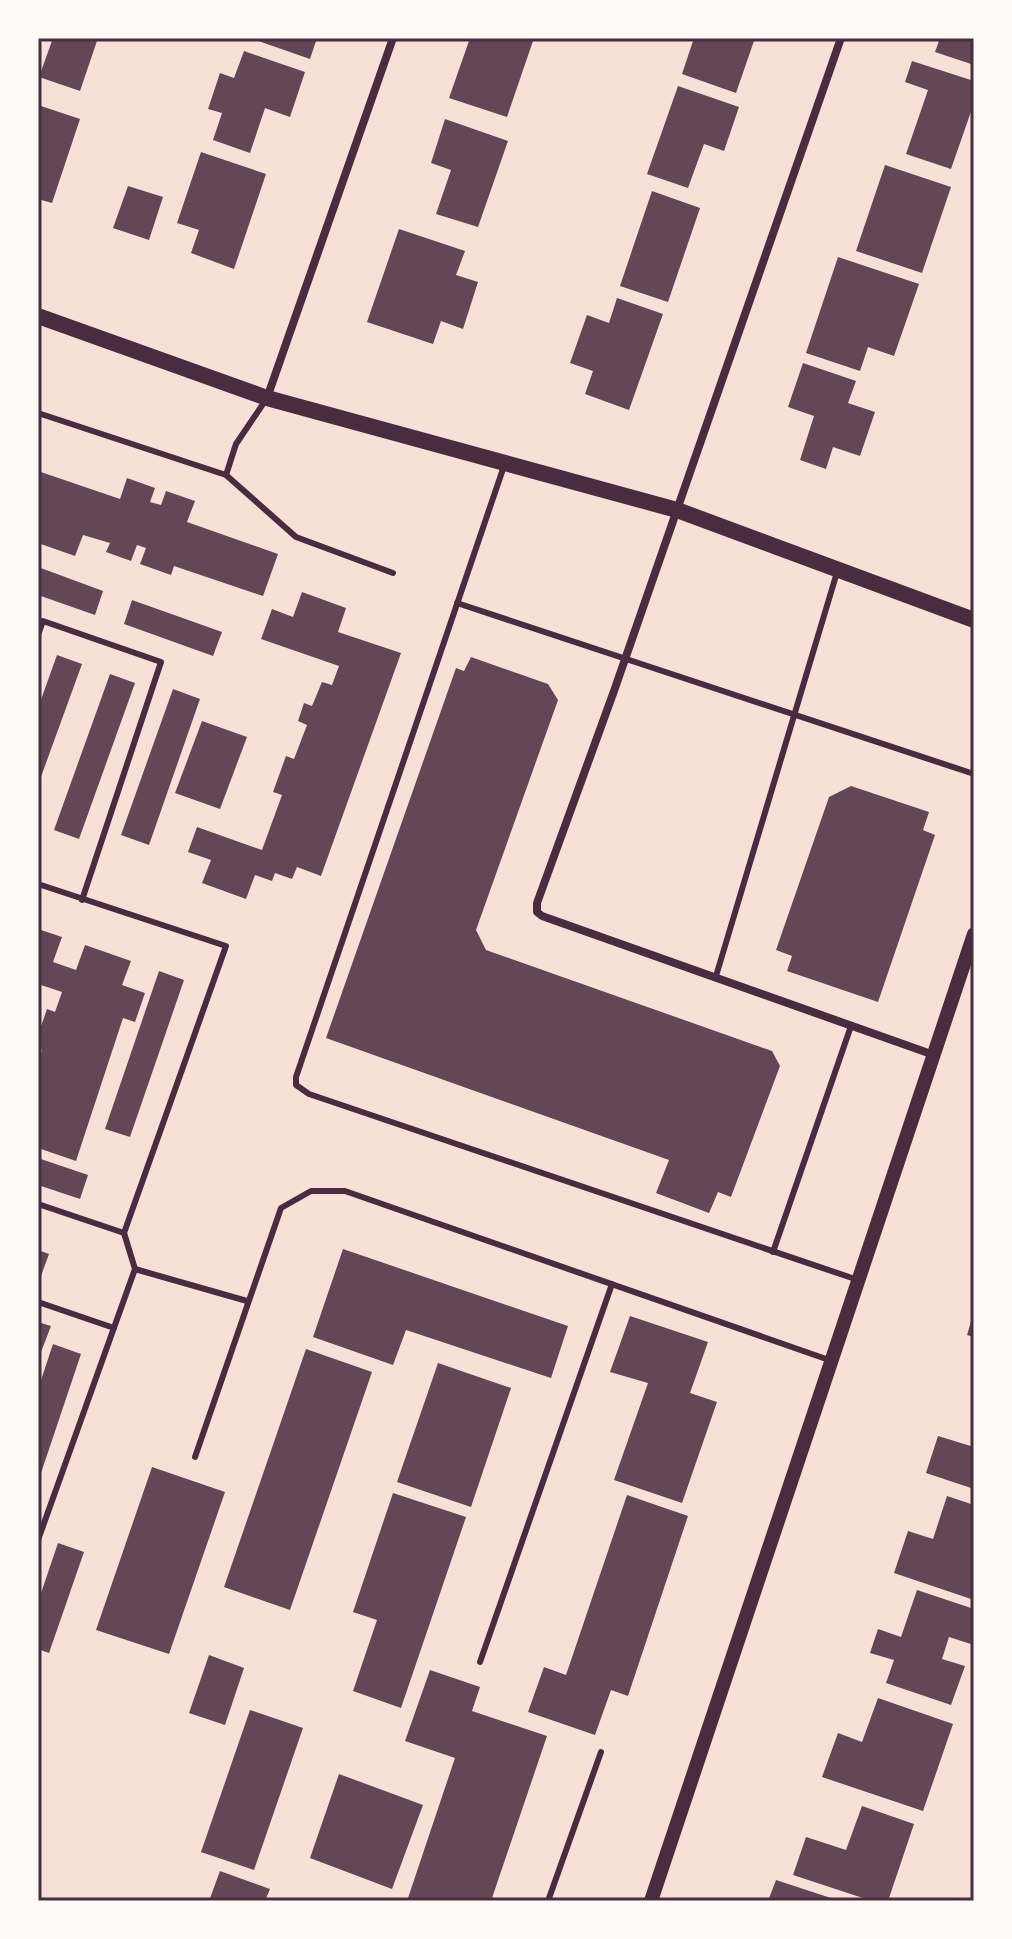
<svg xmlns="http://www.w3.org/2000/svg" width="1012" height="1939" viewBox="0 0 1012 1939" font-family="'Archivo Narrow',sans-serif">
<style>
.building{fill:#644757}
.lines{fill:none;stroke-linecap:round;stroke-linejoin:round}
.service{stroke:#4a2c40;stroke-width:6}
.minor{stroke:#4a2c40;stroke-width:8}
.tertiary{stroke:#4a2c40;stroke-width:14}
.secondary{stroke:#4a2c40;stroke-width:16}
.neatline{fill:none;stroke:#4a2c40;stroke-width:3}
</style>
<rect width="100%" height="100%" fill="#f7e1d7"/>
<g class="building">
<path d="M 53,38 L 98,38 L 80,91 L 39,77 Z"/>
<path d="M 250,38 L 317,38 L 310,59 Z"/>
<path d="M 470,38 L 534,38 L 507,117 L 449,98 Z"/>
<path d="M 694,38 L 755,38 L 736,93 L 682,74 Z"/>
<path d="M 940,38 L 974,38 L 974,65 L 935,52 Z"/>
<path d="M 244,51 L 305,72 L 290,117 L 265,108 L 250,153 L 213,140 L 222,113 L 208,109 L 220,73 L 234,78 Z"/>
<path d="M 912,61 L 974,81 L 974,103 L 951,169 L 906,154 L 928,90 L 905,82 Z"/>
<path d="M 678,86 L 739,107 L 724,151 L 704,144 L 688,188 L 647,174 Z"/>
<path d="M 38,105 L 80,119 L 52,203 L 38,199 Z"/>
<path d="M 445,119 L 508,141 L 478,227 L 436,214 L 451,170 L 431,163 Z"/>
<path d="M 201,152 L 266,174 L 234,269 L 191,253 L 199,230 L 177,223 Z"/>
<path d="M 885,165 L 951,187 L 922,273 L 856,251 Z"/>
<path d="M 128,186 L 163,197 L 149,240 L 113,228 Z"/>
<path d="M 652,191 L 700,208 L 668,302 L 620,286 Z"/>
<path d="M 399,229 L 465,251 L 456,275 L 478,282 L 463,329 L 441,321 L 433,344 L 367,322 Z"/>
<path d="M 838,257 L 919,284 L 894,356 L 868,347 L 860,371 L 806,353 Z"/>
<path d="M 617,298 L 663,314 L 629,410 L 585,394 L 593,371 L 570,363 L 587,315 L 609,323 Z"/>
<path d="M 803,363 L 856,381 L 848,403 L 875,412 L 860,456 L 833,447 L 826,469 L 800,460 L 814,416 L 788,407 Z"/>
<path d="M 38,471 L 120,499 L 127,478 L 155,488 L 150,502 L 161,505 L 166,491 L 195,501 L 187,522 L 278,554 L 263,596 L 174,566 L 171,575 L 140,564 L 146,548 L 137,545 L 131,561 L 106,552 L 110,543 L 83,535 L 75,556 L 38,543 Z"/>
<path d="M 38,567 L 103,591 L 95,615 L 38,595 Z"/>
<path d="M 302,592 L 346,608 L 338,632 L 401,653 L 321,876 L 297,867 L 292,879 L 275,873 L 272,881 L 255,875 L 246,899 L 202,883 L 211,860 L 188,852 L 197,827 L 262,850 L 282,795 L 273,792 L 286,756 L 294,759 L 307,725 L 298,721 L 304,703 L 312,706 L 322,682 L 332,685 L 339,666 L 261,639 L 272,609 L 293,617 Z"/>
<path d="M 132,600 L 222,632 L 213,656 L 124,624 Z"/>
<path d="M 57,655 L 82,664 L 38,785 L 38,708 Z"/>
<path d="M 471,657 L 548,684 L 558,700 L 476,930 L 486,950 L 772,1051 L 780,1066 L 731,1197 L 718,1192 L 709,1213 L 656,1193 L 669,1160 L 326,1038 L 456,668 L 464,671 Z"/>
<path d="M 110,674 L 135,683 L 79,839 L 54,830 Z"/>
<path d="M 173,689 L 200,699 L 149,845 L 121,835 Z"/>
<path d="M 202,721 L 247,737 L 220,809 L 175,793 Z"/>
<path d="M 851,786 L 929,812 L 923,830 L 935,835 L 878,1002 L 787,971 L 792,956 L 776,950 L 829,797 Z"/>
<path d="M 38,929 L 62,937 L 53,962 L 76,970 L 85,945 L 131,961 L 122,985 L 145,993 L 135,1022 L 123,1018 L 76,1161 L 38,1148 L 38,1062 L 42,1050 L 38,1047 L 38,1035 L 47,1009 L 55,1012 L 62,992 L 38,984 Z"/>
<path d="M 159,971 L 184,980 L 130,1137 L 105,1129 Z"/>
<path d="M 38,1158 L 88,1175 L 80,1199 L 38,1185 Z"/>
<path d="M 343,1249 L 568,1326 L 551,1378 L 406,1330 L 393,1365 L 313,1337 Z"/>
<path d="M 38,1250 L 49,1254 L 38,1284 Z"/>
<path d="M 973,1315 L 974,1315 L 974,1337 L 967,1335 Z"/>
<path d="M 630,1316 L 708,1342 L 690,1393 L 717,1402 L 682,1503 L 614,1480 L 648,1383 L 610,1372 Z"/>
<path d="M 38,1322 L 51,1326 L 41,1352 L 38,1351 Z"/>
<path d="M 53,1344 L 81,1354 L 39,1479 L 38,1389 Z"/>
<path d="M 306,1349 L 372,1372 L 290,1610 L 224,1587 Z"/>
<path d="M 438,1363 L 511,1388 L 471,1507 L 397,1482 Z"/>
<path d="M 938,1436 L 974,1447 L 974,1489 L 926,1473 Z"/>
<path d="M 152,1467 L 225,1492 L 169,1654 L 96,1630 Z"/>
<path d="M 393,1493 L 466,1517 L 401,1708 L 353,1691 L 377,1620 L 353,1612 Z"/>
<path d="M 627,1495 L 688,1516 L 628,1696 L 611,1690 L 595,1735 L 528,1712 L 544,1667 L 566,1675 Z"/>
<path d="M 947,1496 L 974,1505 L 974,1600 L 894,1573 L 908,1531 L 933,1539 Z"/>
<path d="M 58,1543 L 84,1552 L 49,1653 L 38,1649 L 38,1602 Z"/>
<path d="M 917,1590 L 974,1609 L 974,1645 L 949,1637 L 942,1659 L 965,1666 L 951,1705 L 886,1683 L 894,1660 L 870,1653 L 878,1629 L 901,1637 Z"/>
<path d="M 209,1655 L 244,1668 L 225,1725 L 189,1713 Z"/>
<path d="M 430,1670 L 480,1687 L 472,1711 L 547,1736 L 491,1901 L 407,1901 L 455,1758 L 405,1741 Z"/>
<path d="M 878,1698 L 953,1724 L 923,1811 L 822,1777 L 838,1733 L 862,1742 Z"/>
<path d="M 250,1710 L 303,1728 L 254,1870 L 201,1852 Z"/>
<path d="M 339,1774 L 423,1805 L 392,1889 L 310,1858 Z"/>
<path d="M 862,1806 L 914,1824 L 888,1901 L 872,1901 L 793,1875 L 806,1837 L 846,1850 Z"/>
<path d="M 220,1871 L 270,1889 L 265,1901 L 209,1901 Z"/>
<path d="M 776,1880 L 837,1900 L 837,1901 L 768,1901 Z"/>
</g>
<g class="lines">
<g class="service">
<path d="M 38,413 L 226,475 L 296,537 L 393,573"/>
<path d="M 504,466 L 296,1077 L 296,1085 L 309,1094 L 858,1280"/>
<path d="M 226,475 L 236,444 L 267,398"/>
<path d="M 457,603 L 974,774"/>
<path d="M 38,635 L 43,621 L 161,662 L 82,900"/>
<path d="M 38,884 L 226,946 L 124,1233 L 135,1269 L 38,1540"/>
<path d="M 716,976 L 838,569"/>
<path d="M 38,1204 L 124,1233"/>
<path d="M 773,1252 L 851,1026"/>
<path d="M 135,1269 L 247,1301"/>
<path d="M 38,1302 L 114,1328"/>
<path d="M 195,1457 L 281,1208 L 311,1191 L 345,1191 L 832,1361"/>
<path d="M 480,1662 L 612,1284"/>
<path d="M 548,1901 L 601,1752"/>
</g>
<g class="minor">
<path d="M 841,38 L 614,691 L 537,903 L 537,912 L 542,916 L 934,1055"/>
<path d="M 267,398 L 393,38"/>
</g>
<path class="tertiary" d="M 651,1901 L 974,934"/>
<path class="secondary" d="M 38,316 L 267,398 L 677,510 L 974,620"/>
</g>
<rect width="1012" height="1939" fill="none" stroke="#fffaf5" stroke-width="80"/>
<rect x="40" y="40" width="932" height="1859" class="neatline"/>
</svg>
